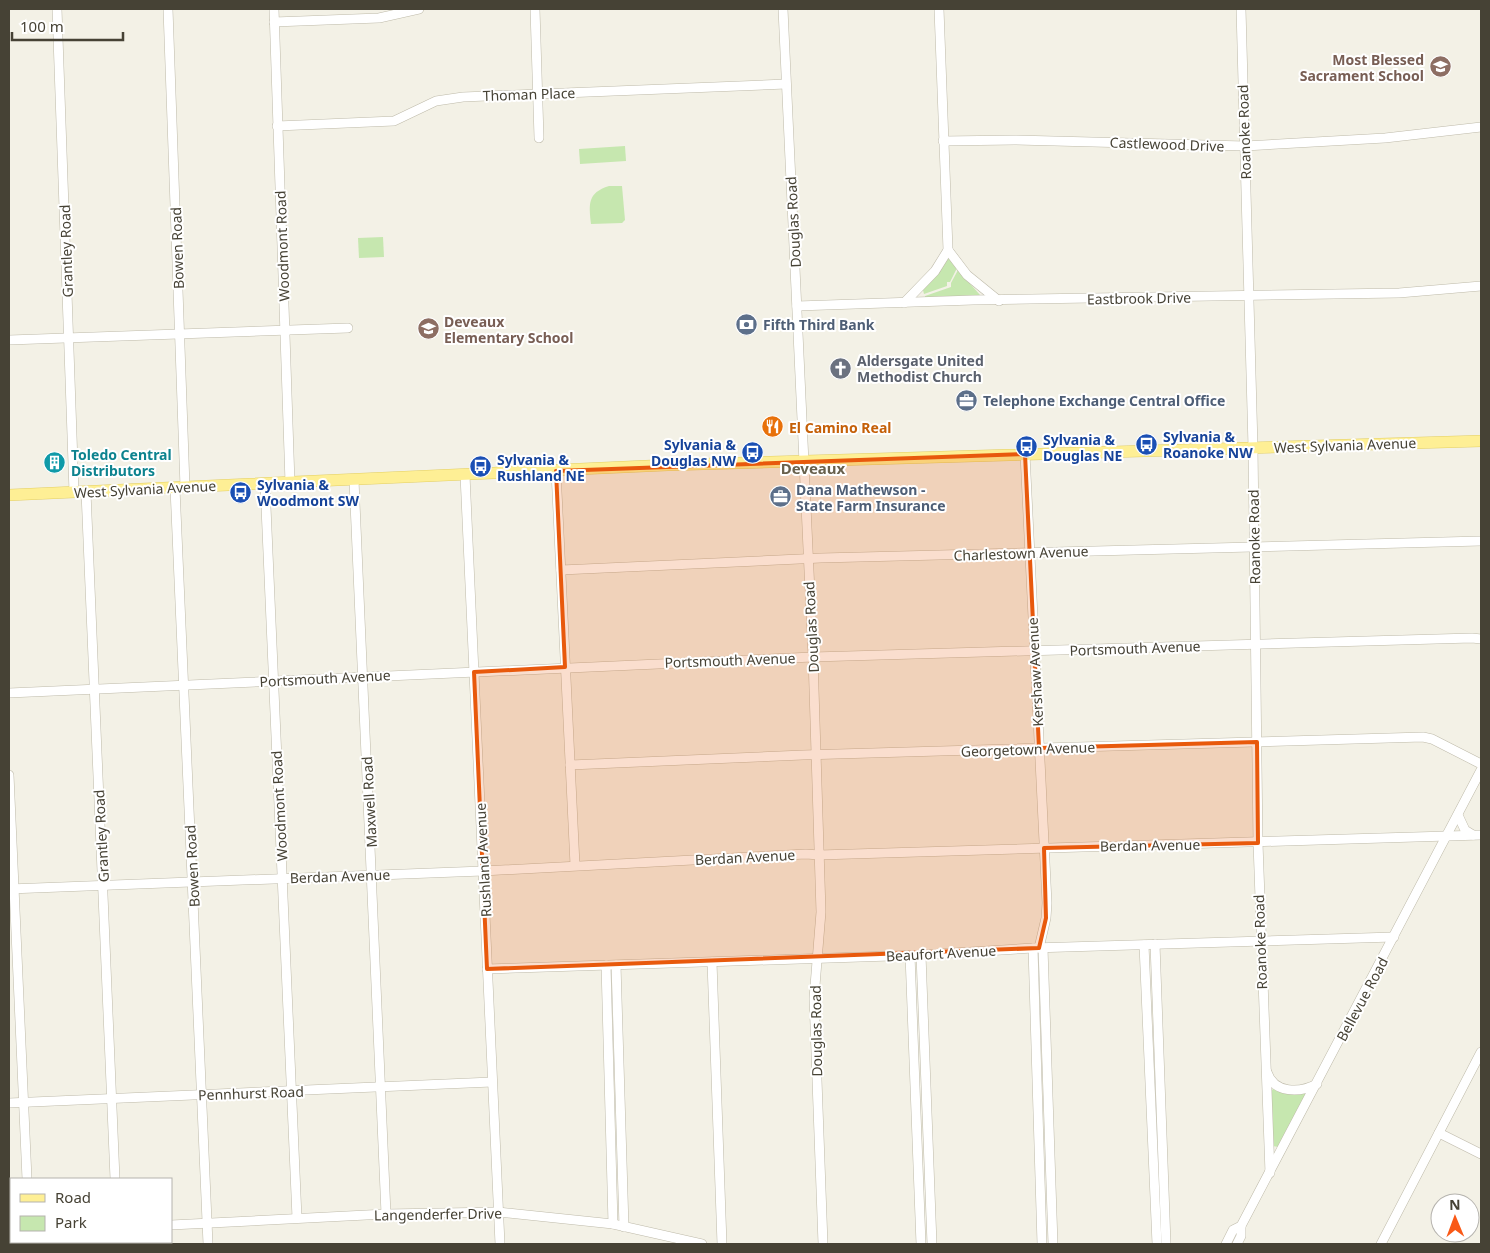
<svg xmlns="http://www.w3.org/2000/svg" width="1490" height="1253" viewBox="0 0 1490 1253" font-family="'Noto Sans',sans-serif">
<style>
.green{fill:#c6e7af}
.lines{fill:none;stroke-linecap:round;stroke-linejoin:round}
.minor-casing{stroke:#bebaa9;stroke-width:10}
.major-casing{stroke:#e3cf64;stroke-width:12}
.minor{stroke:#fff;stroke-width:9}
.major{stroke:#feef95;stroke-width:11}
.marked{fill:#e8590c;fill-opacity:0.2;stroke:#e8590c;stroke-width:4;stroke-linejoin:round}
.labels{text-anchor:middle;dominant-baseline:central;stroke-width:4;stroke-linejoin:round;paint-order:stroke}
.education-label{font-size:14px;font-weight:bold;fill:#785e54;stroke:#fff;text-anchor:end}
.street-label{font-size:14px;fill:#464235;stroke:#fff}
.service-label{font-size:14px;font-weight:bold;fill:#4e5e75;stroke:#fff;text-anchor:start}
.worship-label{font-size:14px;font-weight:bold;fill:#5b616d;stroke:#fff;text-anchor:start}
.food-label{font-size:14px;font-weight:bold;fill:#c56008;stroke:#fff;text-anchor:start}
.transit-label{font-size:14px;font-weight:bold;fill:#164399;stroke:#fff;text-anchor:start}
.culture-label{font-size:14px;font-weight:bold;fill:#0d838f;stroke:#fff;text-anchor:start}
.neighbourhood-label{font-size:15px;font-weight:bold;fill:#68614d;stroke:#fff}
</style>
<rect width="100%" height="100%" fill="#f3f1e6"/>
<g class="green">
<path d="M 625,146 L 626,161 L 580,164 L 579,149 Z"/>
<path d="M 609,186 L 622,186 L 625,220 L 622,223 L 591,224 C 589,204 587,193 609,186 Z"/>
<path d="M 383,237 L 384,257 L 359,258 L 358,238 Z"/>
<path d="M 948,256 L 957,268 L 950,282 L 947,282 L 947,286 L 924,294 L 923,290 Z"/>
<path d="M 958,270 L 980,295 L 978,298 L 925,299 L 925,296 L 951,287 L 951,283 Z"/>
<path d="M 1274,1089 L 1293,1094 L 1309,1093 L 1279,1147 L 1272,1146 L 1271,1090 Z"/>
</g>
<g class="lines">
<defs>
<g id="minor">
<path d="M 57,9 L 74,492"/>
<path d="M 168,9 L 185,487"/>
<path d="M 274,9 L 290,483"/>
<path d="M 535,9 L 539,138"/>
<path d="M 783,9 L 813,657 L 821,912 L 814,998 L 823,1244"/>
<path d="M 1241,9 L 1253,447 L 1258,843 L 1270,1173"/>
<path d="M 274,22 L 379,18 L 419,9"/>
<path d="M 277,126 L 394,121 L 436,101 L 463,97 L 786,84"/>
<path d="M 943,141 L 1015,140 L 1245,146 L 1385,138 L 1481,127"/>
<path d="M 948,250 L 967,275 L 999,301"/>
<path d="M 904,303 L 935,271 L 948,250 L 939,9"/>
<path d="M 797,306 L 973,300 L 1399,293 L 1481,286"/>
<path d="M 9,340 L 348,328"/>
<path d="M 1025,454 L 1047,903 L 1046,918 L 1039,948"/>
<path d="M 556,471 L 575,865"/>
<path d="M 465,475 L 500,1244"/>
<path d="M 354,480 L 386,1214"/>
<path d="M 265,484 L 297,1218"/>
<path d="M 175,488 L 208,1244"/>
<path d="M 86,492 L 115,1179"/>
<path d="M 561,570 L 821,558 L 1481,541"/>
<path d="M 9,693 L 813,657 L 1472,638 L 1481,639"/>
<path d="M 570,765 L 803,755 L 1423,737 L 1432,739 L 1481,764"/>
<path d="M 9,775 L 27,1179"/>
<path d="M 1458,815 L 1465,830 L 1473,835"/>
<path d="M 9,889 L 483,871 L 806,854 L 819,855 L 1481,835"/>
<path d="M 1155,944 L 1166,1244"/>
<path d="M 1144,945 L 1157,1244"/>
<path d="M 1033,948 L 1042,1244"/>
<path d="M 1043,948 L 1053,1244"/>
<path d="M 910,955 L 921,1244"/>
<path d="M 921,955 L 932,1244"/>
<path d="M 712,962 L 722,1244"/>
<path d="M 606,965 L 613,1224"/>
<path d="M 616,965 L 624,1227"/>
<path d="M 487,969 L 921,955 L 1033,948 L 1394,937"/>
<path d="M 1267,1072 C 1274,1094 1300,1093 1317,1084"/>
<path d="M 9,1103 L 492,1082"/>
<path d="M 1439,1133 L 1481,1154"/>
<path d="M 171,1225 L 386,1214 L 498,1212 L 613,1224 L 702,1244"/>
<path d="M 9,1232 L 11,1232"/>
<path d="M 1226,1244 L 1233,1230 L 1241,1226"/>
<path d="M 1237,1244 L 1241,1236 L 1241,1226 L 1481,770"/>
<path d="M 1381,1244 L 1481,1052"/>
</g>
<path id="major" d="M 9,495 L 668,465 L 1481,441"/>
</defs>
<use href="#minor" class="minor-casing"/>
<use href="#major" class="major-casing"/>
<use href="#minor" class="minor"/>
<use href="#major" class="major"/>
</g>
<path class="marked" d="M 1025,454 L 1039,748 L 1257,742 L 1258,843 L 1044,848 L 1046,918 L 1039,948 L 487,969 L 474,672 L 565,667 L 556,471 Z"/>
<defs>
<symbol id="school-disc" viewBox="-11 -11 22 22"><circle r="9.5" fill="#8d6e63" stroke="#fff"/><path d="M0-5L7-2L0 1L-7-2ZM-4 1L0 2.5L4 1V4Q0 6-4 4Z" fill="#fff"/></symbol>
<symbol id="bank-disc" viewBox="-11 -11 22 22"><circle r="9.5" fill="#5c6f8a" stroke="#fff"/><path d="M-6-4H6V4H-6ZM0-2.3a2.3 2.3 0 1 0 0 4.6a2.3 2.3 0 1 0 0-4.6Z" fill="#fff"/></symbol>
<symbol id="church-disc" viewBox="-11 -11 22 22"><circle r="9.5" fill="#6b7280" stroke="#fff"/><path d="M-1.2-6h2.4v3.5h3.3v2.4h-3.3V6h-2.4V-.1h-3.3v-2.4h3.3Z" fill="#fff"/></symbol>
<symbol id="office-disc" viewBox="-11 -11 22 22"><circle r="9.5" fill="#5c6f8a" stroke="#fff"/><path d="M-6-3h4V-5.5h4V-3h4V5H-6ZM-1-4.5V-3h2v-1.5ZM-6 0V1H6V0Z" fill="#fff"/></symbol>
<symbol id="restaurant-disc" viewBox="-11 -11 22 22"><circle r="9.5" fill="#e8710a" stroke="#fff"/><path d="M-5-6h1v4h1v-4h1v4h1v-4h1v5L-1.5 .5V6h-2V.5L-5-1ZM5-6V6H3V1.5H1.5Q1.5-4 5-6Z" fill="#fff"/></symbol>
<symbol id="bus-disc" viewBox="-11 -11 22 22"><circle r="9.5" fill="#1a4fb4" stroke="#fff"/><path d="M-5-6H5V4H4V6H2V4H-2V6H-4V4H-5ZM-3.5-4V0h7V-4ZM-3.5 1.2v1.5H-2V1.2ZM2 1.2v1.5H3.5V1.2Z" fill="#fff"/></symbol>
<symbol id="building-disc" viewBox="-11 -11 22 22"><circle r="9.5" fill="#0f9aa8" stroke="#fff"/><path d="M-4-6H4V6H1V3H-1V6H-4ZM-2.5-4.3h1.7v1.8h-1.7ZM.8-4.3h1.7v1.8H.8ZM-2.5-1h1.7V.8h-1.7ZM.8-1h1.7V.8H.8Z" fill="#fff"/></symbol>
</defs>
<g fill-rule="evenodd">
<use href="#school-disc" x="1428" y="54" width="25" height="25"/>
<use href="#bank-disc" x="734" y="312" width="25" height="25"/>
<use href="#school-disc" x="416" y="316" width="25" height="25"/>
<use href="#church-disc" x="828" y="356" width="25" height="25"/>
<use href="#office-disc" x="954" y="388" width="25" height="25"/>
<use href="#restaurant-disc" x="760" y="414" width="25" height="25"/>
<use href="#bus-disc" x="1134" y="432" width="25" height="25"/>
<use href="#bus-disc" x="1014" y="434" width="25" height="25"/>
<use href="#bus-disc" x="740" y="440" width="25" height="25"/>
<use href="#building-disc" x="42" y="450" width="25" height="25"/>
<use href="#bus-disc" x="468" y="454" width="25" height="25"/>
<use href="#bus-disc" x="228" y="480" width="25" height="25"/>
<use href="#office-disc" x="768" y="484" width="25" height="25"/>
</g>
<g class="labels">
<g class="education-label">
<text x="1424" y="59">Most Blessed<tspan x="1424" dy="16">Sacrament School</tspan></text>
<text x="444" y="321" text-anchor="start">Deveaux<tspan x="444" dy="16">Elementary School</tspan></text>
</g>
<g class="street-label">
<text transform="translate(529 94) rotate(-2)">Thoman Place</text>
<text transform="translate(1244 132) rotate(-92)">Roanoke Road</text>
<text transform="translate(1167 144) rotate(2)">Castlewood Drive</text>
<text transform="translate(793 222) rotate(-93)">Douglas Road</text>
<text transform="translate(282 246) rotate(-92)">Woodmont Road</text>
<text transform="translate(177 248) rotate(-92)">Bowen Road</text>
<text transform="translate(66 251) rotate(-92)">Grantley Road</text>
<text transform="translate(1139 298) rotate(-1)">Eastbrook Drive</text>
<text transform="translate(1345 445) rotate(-2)">West Sylvania Avenue</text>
<text transform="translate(145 489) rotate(-3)">West Sylvania Avenue</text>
<text transform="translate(1254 537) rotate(-91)">Roanoke Road</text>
<text transform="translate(1021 553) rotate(-2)">Charlestown Avenue</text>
<text transform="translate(811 627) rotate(-93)">Douglas Road</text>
<text transform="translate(1135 648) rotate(-2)">Portsmouth Avenue</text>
<text transform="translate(730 660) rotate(-2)">Portsmouth Avenue</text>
<text transform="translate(1035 672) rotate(-93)">Kershaw Avenue</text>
<text transform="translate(325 678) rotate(-3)">Portsmouth Avenue</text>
<text transform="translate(1028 749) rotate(-2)">Georgetown Avenue</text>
<text transform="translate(369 802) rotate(-93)">Maxwell Road</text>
<text transform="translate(279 806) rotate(-93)">Woodmont Road</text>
<text transform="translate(101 836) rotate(-93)">Grantley Road</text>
<text transform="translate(1150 845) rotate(-1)">Berdan Avenue</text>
<text transform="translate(745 857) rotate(-3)">Berdan Avenue</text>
<text transform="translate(483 860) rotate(-93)">Rushland Avenue</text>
<text transform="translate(192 866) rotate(-93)">Bowen Road</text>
<text transform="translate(340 876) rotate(-2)">Berdan Avenue</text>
<text transform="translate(1260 942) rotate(-92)">Roanoke Road</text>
<text transform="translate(941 953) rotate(-3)">Beaufort Avenue</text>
<text transform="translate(1362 999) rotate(-62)">Bellevue Road</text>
<text transform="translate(816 1031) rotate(-91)">Douglas Road</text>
<text transform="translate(251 1093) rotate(-2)">Pennhurst Road</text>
<text transform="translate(438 1214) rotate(-1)">Langenderfer Drive</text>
</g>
<g class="service-label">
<text x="763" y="324">Fifth Third Bank</text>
<text x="983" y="400">Telephone Exchange Central Office</text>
<text x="796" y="489">Dana Mathewson -<tspan x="796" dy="16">State Farm Insurance</tspan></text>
</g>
<g class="worship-label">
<text x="857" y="360">Aldersgate United<tspan x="857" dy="16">Methodist Church</tspan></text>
</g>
<g class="food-label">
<text x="789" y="427">El Camino Real</text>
</g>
<g class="transit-label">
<text x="1163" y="436">Sylvania &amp;<tspan x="1163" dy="16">Roanoke NW</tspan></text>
<text x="1043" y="439">Sylvania &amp;<tspan x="1043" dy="16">Douglas NE</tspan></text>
<text x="736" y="444" text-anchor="end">Sylvania &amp;<tspan x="736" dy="16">Douglas NW</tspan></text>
<text x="497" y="459">Sylvania &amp;<tspan x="497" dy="16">Rushland NE</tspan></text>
<text x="257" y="484">Sylvania &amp;<tspan x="257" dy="16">Woodmont SW</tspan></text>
</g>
<g class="culture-label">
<text x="71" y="454">Toledo Central<tspan x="71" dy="16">Distributors</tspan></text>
</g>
<g class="neighbourhood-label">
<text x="813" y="468">Deveaux</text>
</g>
</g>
<rect width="1490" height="1253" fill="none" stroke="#464235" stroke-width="20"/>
<rect x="10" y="1178" width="162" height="65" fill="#ffffff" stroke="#b5b3ae"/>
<rect x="20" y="1194" width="25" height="8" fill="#feef95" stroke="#b5b3ae"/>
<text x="55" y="1203" font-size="15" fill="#464235">Road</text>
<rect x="20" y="1216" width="25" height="15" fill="#c6e7af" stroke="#b5b3ae"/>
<text x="55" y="1228" font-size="15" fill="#464235">Park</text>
<g transform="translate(1455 1218) rotate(359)"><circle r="24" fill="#ffffff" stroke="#b5b3ae"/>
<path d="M0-4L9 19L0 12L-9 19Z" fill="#f95917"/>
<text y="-8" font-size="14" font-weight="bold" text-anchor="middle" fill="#464235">N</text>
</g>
<path d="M12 32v8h111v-8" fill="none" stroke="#464235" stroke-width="2.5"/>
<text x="20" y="32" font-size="15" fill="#464235" stroke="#ffffff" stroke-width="4" paint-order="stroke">100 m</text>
</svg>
